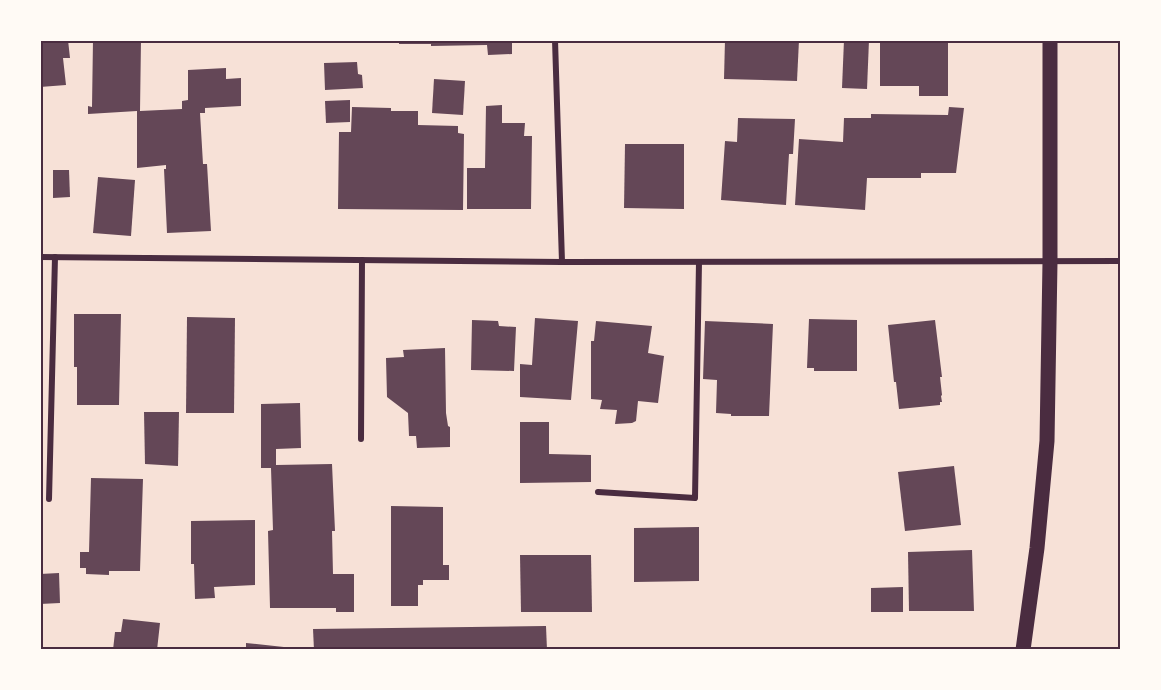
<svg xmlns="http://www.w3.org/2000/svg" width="1161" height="690" viewBox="0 0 1161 690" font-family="Quicksand,sans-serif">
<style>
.building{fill:#644757}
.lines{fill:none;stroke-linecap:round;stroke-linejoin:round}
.minor{stroke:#4a2c40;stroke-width:6}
.primary{stroke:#4a2c40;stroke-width:15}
.neatline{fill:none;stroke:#4a2c40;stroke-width:2}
</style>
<rect width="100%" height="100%" fill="#f7e1d7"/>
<g class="building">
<path d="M 40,40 L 68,40 L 70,58 L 63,58 L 66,85 L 40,87 Z"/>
<path d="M 93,40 L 141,40 L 140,111 L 182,109 L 182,101 L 188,100 L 188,70 L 226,68 L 226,79 L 241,78 L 241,106 L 205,108 L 205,113 L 200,113 L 203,164 L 207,164 L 211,231 L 167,233 L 164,169 L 166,169 L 166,165 L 137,168 L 137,111 L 88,114 L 88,106 L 92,107 Z"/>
<path d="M 399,40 L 512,40 L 512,54 L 488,55 L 487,45 L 431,46 L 431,44 L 399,44 Z"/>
<path d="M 725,40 L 799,40 L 797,81 L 724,79 Z"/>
<path d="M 844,40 L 869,40 L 867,89 L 842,88 Z"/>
<path d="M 880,40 L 948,40 L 948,96 L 919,96 L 919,86 L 880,86 Z"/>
<path d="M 357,62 L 358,74 L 362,75 L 363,88 L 325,90 L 324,63 Z"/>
<path d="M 434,79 L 465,81 L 463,115 L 432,113 Z"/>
<path d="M 350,100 L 350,122 L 326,123 L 325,101 Z"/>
<path d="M 502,105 L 502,123 L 525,123 L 524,136 L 532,136 L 531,209 L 467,209 L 467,168 L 485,168 L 486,106 Z"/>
<path d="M 352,107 L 391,108 L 391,111 L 418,111 L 418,125 L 458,126 L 458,133 L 464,134 L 463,210 L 338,209 L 339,132 L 351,132 Z"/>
<path d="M 949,107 L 964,108 L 956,173 L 921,173 L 921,178 L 867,178 L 865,210 L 795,205 L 799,139 L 843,142 L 844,118 L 871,118 L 871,114 L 948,115 Z"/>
<path d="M 738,118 L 795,119 L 793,154 L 789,154 L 786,205 L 721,200 L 725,141 L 737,142 Z"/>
<path d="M 625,144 L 684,144 L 684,209 L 624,208 Z"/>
<path d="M 53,170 L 69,170 L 70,197 L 53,198 Z"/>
<path d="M 98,177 L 135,180 L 131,236 L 93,233 Z"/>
<path d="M 74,314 L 121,314 L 119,405 L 77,405 L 77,367 L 74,367 Z"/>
<path d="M 187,317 L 235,318 L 234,413 L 186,413 Z"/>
<path d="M 535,318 L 578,321 L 571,400 L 520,397 L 520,364 L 532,365 Z"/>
<path d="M 809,319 L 857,320 L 857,371 L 814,371 L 814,368 L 807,368 Z"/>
<path d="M 472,320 L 498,321 L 499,326 L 516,327 L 514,371 L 471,370 Z"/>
<path d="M 935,320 L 942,377 L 940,377 L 942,395 L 941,396 L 942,402 L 940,402 L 940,405 L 899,409 L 896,382 L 894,382 L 888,325 Z"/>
<path d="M 596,321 L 652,326 L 648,353 L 664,356 L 658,403 L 638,401 L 636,421 L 632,423 L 615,424 L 617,410 L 600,409 L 602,400 L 591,399 L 591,341 L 594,341 Z"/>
<path d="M 705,321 L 773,324 L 769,416 L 731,416 L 731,414 L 716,413 L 717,380 L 703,379 Z"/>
<path d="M 445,348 L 446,413 L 448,426 L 450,427 L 450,447 L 417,448 L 416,436 L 409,436 L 408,413 L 387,397 L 386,358 L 404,357 L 403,350 Z"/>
<path d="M 300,403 L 301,448 L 276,449 L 276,465 L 332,464 L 335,531 L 332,531 L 333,574 L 354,574 L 354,612 L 336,612 L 336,608 L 270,608 L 268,531 L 273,530 L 271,468 L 261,468 L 261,404 Z"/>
<path d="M 144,412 L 179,412 L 178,466 L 145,464 Z"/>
<path d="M 520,422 L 549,422 L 549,454 L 591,455 L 591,482 L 520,483 Z"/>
<path d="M 954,466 L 961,525 L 905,531 L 898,472 Z"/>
<path d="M 91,478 L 143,479 L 140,571 L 109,571 L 109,575 L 86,574 L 86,568 L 80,568 L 80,552 L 89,552 Z"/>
<path d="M 391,506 L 443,507 L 443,565 L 449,565 L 449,580 L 423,580 L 423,585 L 418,585 L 418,606 L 391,606 Z"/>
<path d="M 255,520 L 255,585 L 214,587 L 215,598 L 195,599 L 194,564 L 191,564 L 191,521 Z"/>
<path d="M 699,527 L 699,581 L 634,582 L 634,528 Z"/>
<path d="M 972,550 L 974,611 L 909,611 L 908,552 Z"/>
<path d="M 520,555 L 591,555 L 592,612 L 521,612 Z"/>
<path d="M 59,573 L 60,603 L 40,604 L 40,574 Z"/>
<path d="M 903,587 L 903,612 L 871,612 L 871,588 Z"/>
<path d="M 123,619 L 160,623 L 157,650 L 113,650 L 115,632 L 121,632 Z"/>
<path d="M 546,626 L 547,650 L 314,650 L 313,629 Z"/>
<path d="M 246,643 L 293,648 L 293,650 L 246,650 Z"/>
</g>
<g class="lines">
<g class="minor">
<path d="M 555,40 L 562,262"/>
<path d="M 40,257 L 562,262 L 1120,261"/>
<path d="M 361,439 L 362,260"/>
<path d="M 598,492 L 695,498 L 699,262"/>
<path d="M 49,499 L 55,257"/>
</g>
<path class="primary" d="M 1023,650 L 1037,548 L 1047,441 L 1050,262 L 1050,40"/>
</g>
<rect width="1161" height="690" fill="none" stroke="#fffaf5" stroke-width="84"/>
<rect x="42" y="42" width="1077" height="606" class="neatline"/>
</svg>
